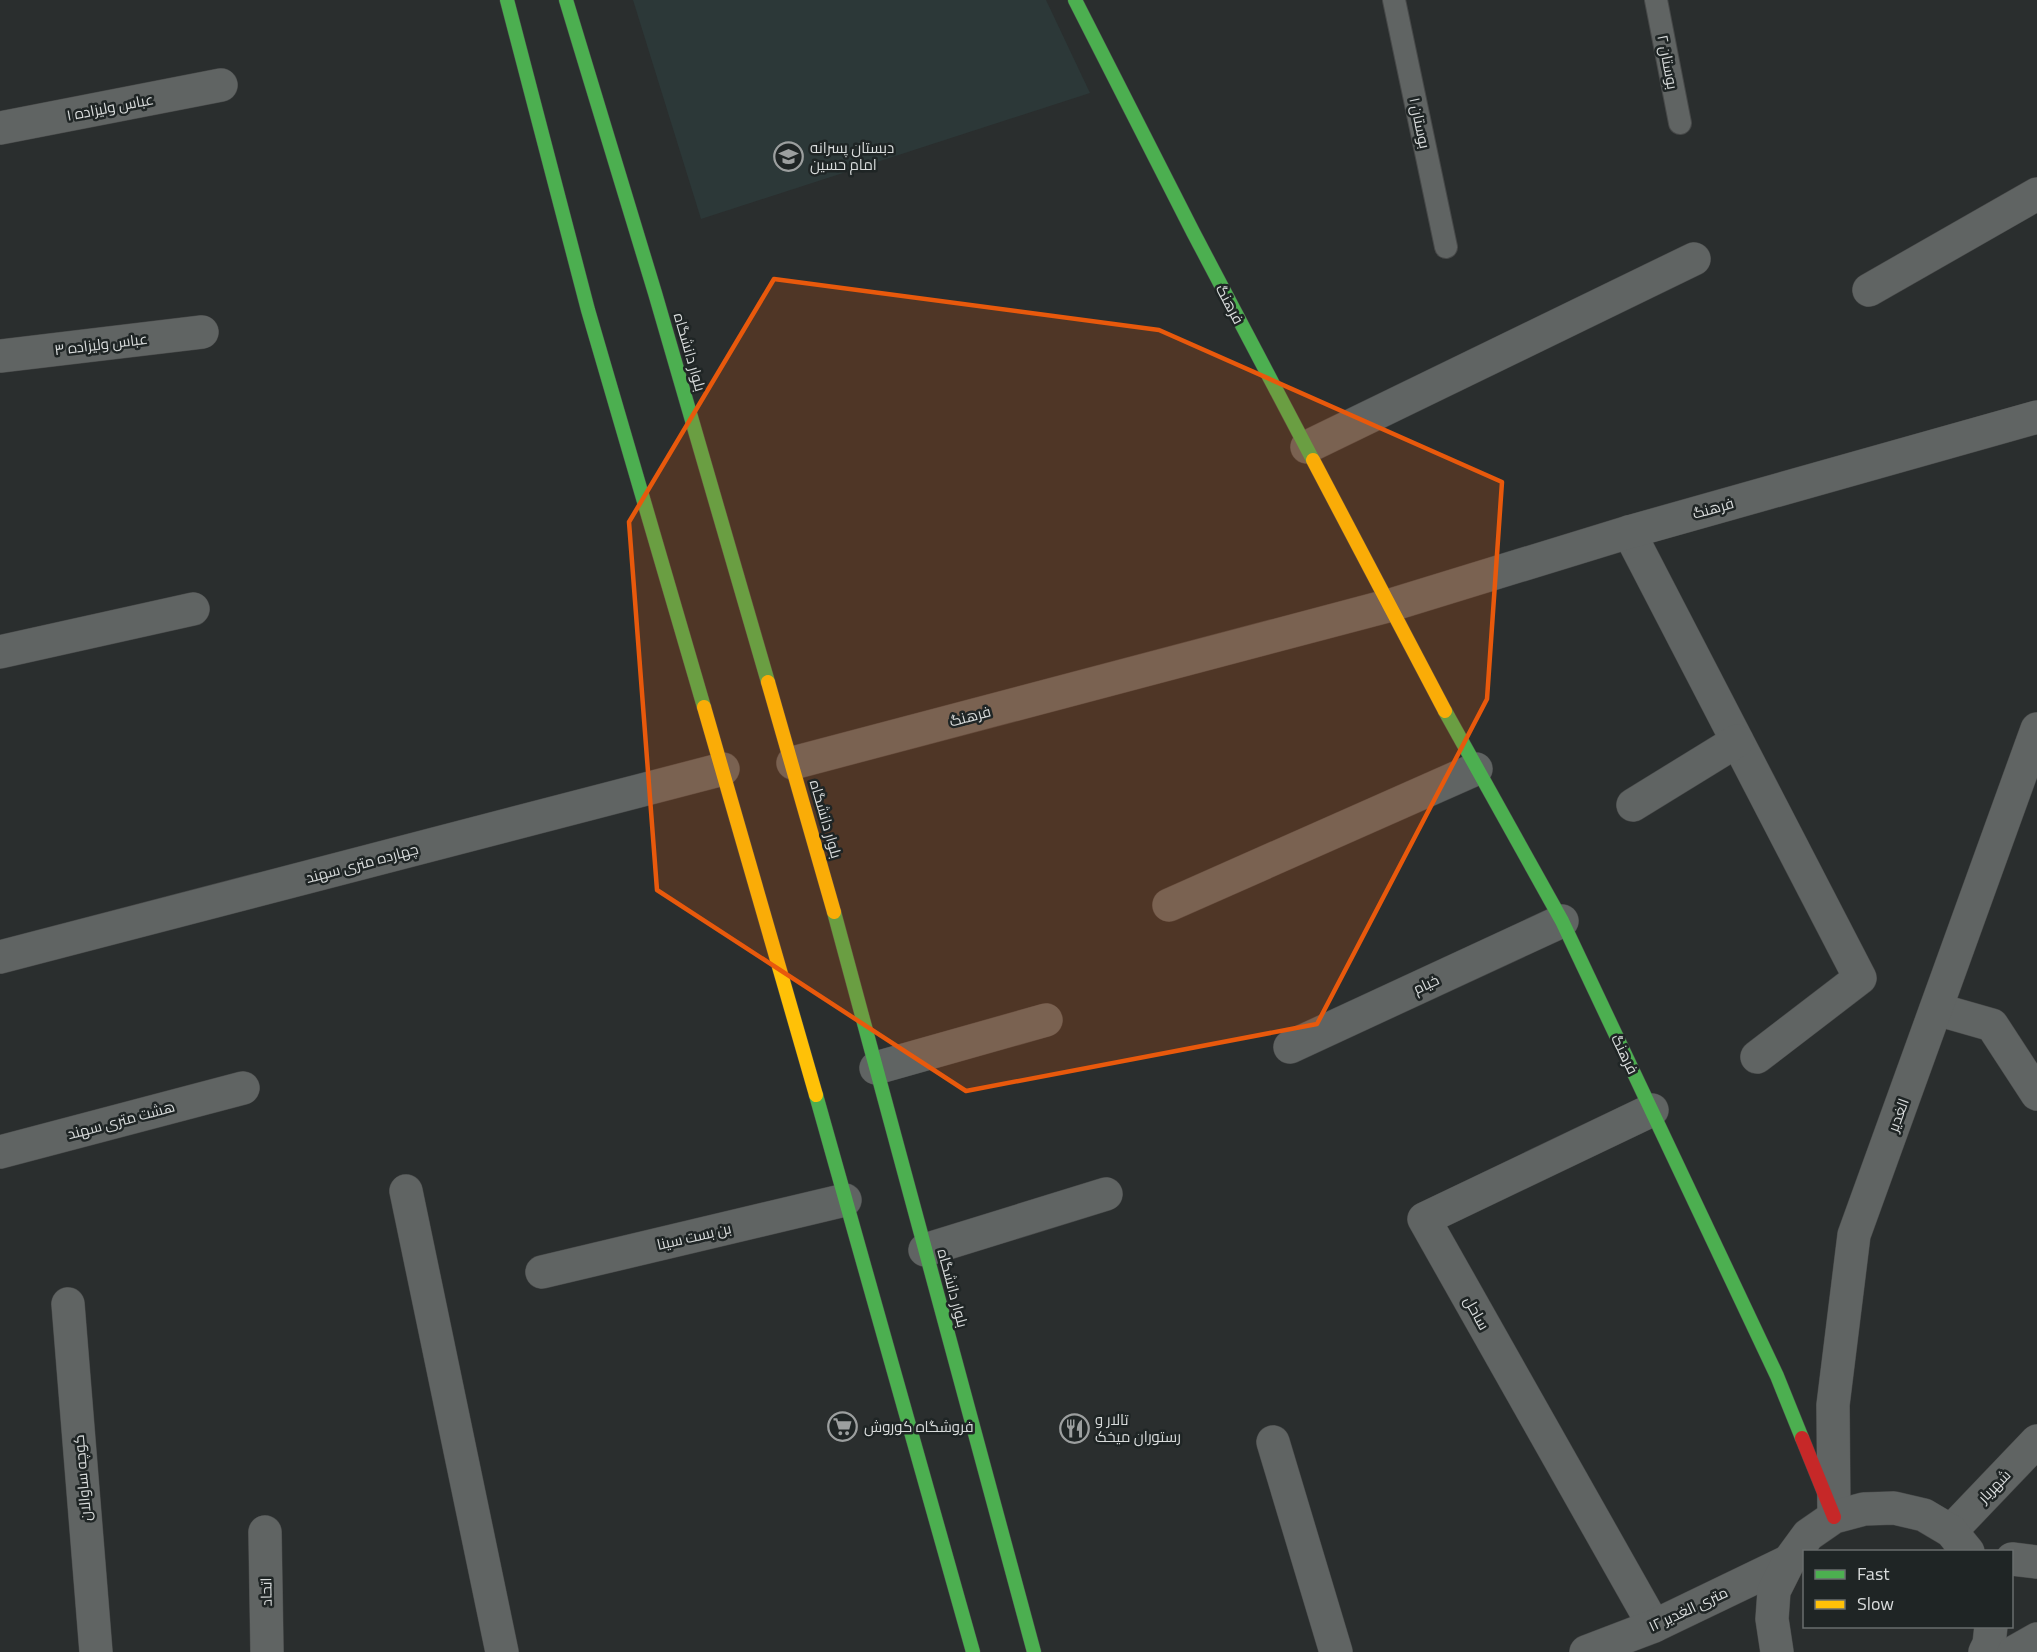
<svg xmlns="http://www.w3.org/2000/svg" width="2037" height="1652" viewBox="0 0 2037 1652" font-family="'Titillium Web',Cairo,sans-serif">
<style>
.built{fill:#2c3838}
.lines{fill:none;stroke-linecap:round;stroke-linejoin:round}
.lane-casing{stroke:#474949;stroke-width:24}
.street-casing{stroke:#474949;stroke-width:34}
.fast-casing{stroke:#474949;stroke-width:15}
.slow-casing{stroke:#474949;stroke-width:15}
.jam-casing{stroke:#474949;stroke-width:15}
.lane{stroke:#606463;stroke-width:22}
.street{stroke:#606463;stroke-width:33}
.fast{stroke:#4caf50;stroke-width:14}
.slow{stroke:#ffc107;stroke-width:14}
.jam{stroke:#c62828;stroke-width:14}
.marked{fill:#e8590c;fill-opacity:0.2;stroke:#e8590c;stroke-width:4.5;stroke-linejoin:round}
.labels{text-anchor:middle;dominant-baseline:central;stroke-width:5;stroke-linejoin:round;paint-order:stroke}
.street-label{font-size:15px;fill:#d9dcdc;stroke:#1f2525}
.poi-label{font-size:15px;fill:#d9dcdc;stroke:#1f2525;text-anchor:start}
</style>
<rect width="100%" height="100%" fill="#2a2e2e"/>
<path class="built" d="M 633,0 L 1046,0 L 1090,93 L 701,219 Z"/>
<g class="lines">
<defs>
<g id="lane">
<path d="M 1394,0 L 1446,247"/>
<path d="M 1656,0 L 1680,123"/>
</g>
<g id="street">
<path d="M 0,128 L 221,85"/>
<path d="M 1869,290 L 2037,194"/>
<path d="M 0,356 L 202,332"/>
<path d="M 1307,447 L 1694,259"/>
<path d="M 1629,532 L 1860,978 L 1757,1057"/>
<path d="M 0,652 L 193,609"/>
<path d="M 793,763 L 1391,605 L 1629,532 L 2037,417"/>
<path d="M 1633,805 L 1737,741"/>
<path d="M 1169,905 L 1476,769"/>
<path d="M 0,957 L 723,769"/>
<path d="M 1936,1009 L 1992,1025 L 2037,1094"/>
<path d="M 1290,1047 L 1562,921"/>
<path d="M 876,1068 L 1046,1020"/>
<path d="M 1652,1110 L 1424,1219 L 1654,1626"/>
<path d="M 0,1152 L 243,1088"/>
<path d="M 406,1191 L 502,1652"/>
<path d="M 925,1250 L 1106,1194"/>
<path d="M 542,1272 L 845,1200"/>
<path d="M 68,1304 L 96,1652"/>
<path d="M 1273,1442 L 1336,1652"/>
<path d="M 1834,1515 L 1833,1405 L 1854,1235 L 2037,729"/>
<path d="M 1951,1531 L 2037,1441"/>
<path d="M 265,1532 L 267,1652"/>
<path d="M 2012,1559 L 2037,1562"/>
<path d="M 1586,1652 L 1654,1626 L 1789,1561"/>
<path d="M 1777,1652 L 1772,1619 L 1774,1591 L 1789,1561 L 1808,1535 L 1834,1517 L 1864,1509 L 1894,1508 L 1924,1515 L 1951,1531 L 1968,1552"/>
<path d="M 1985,1652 L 1989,1644 L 1991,1626"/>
<path d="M 2014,1652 L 2037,1639"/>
</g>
<g id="fast">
<path d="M 507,0 L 588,310 L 704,707"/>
<path d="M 566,0 L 655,293 L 768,682"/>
<path d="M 1075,0 L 1193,232 L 1313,460"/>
<path d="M 1445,711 L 1562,921 L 1777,1376 L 1802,1438"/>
<path d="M 834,912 L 1034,1652"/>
<path d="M 816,1095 L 973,1652"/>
</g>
<g id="slow">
<path d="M 1313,460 L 1445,711"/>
<path d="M 768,682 L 834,912"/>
<path d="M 704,707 L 816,1095"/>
</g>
<path id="jam" d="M 1802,1438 L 1834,1517"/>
</defs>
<use href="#lane" class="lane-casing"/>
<use href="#street" class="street-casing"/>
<use href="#fast" class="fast-casing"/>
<use href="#slow" class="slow-casing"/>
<use href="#jam" class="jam-casing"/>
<use href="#lane" class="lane"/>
<use href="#street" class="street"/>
<use href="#fast" class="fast"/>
<use href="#slow" class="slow"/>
<use href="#jam" class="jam"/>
</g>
<path class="marked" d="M 774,279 L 1159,330 L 1502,482 L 1487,699 L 1317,1024 L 966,1091 L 657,890 L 629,522 Z"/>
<defs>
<symbol id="school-ring" viewBox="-11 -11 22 22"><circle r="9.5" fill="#1f2525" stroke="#9c9f9f" stroke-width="1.5"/><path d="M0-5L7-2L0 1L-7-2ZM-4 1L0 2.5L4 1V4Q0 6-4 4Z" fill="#9c9f9f"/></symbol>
<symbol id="supermarket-ring" viewBox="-11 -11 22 22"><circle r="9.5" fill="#1f2525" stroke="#9c9f9f" stroke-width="1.5"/><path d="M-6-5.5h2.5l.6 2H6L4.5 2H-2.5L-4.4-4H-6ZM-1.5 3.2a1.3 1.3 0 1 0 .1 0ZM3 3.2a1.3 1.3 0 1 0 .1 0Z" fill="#9c9f9f"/></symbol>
<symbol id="restaurant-ring" viewBox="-11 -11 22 22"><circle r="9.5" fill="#1f2525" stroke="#9c9f9f" stroke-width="1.5"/><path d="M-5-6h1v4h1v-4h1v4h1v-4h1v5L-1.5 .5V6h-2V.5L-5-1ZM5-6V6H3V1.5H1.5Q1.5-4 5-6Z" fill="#9c9f9f"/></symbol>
</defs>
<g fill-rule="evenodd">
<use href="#school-ring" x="772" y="140" width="33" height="33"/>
<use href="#supermarket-ring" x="826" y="1410" width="33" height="33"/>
<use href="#restaurant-ring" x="1058" y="1412" width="33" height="33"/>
</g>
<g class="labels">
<g class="street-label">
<text transform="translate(1668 62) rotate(79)">بوستان ۲</text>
<text transform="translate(110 107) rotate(-11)">عباس ولیزاده ۱</text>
<text transform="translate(1420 123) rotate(78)">بوستان ۱</text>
<text transform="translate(1230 304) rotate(62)">فرهنگ</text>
<text transform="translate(101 344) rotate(-7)">عباس ولیزاده ۳</text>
<text transform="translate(690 352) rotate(74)">بلوار دانشگاه</text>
<text transform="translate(1713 508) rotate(-16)">فرهنگ</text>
<text transform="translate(970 716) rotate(-15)">فرهنگ</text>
<text transform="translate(826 819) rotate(74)">بلوار دانشگاه</text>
<text transform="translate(362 863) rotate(-15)">چهارده متری سهند</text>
<text transform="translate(1426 984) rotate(-25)">خیام</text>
<text transform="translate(1625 1054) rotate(64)">فرهنگ</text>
<text transform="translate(1898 1115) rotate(-70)">الغدیر</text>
<text transform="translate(121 1120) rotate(-15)">هشت متری سهند</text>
<text transform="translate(694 1236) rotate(-13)">بن بست سینا</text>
<text transform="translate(953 1288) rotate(75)">بلوار دانشگاه</text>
<text transform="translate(1477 1313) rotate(61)">ساحل</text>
<text transform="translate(82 1478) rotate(-95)">کوچه ساوالان</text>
<text transform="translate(1994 1486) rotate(-46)">شهریار</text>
<text transform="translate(266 1592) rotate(-91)">اتحاد</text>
<text transform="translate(1688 1609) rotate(-25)">۱۲ متری الغدیر</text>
</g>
<g class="poi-label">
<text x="810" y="147">دبستان پسرانه<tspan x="810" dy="17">امام حسین</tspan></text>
<text x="1095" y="1419">تالار و<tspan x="1095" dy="17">رستوران میخک</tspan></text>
<text x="864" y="1426">فروشگاه کوروش</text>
</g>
</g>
<rect x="1803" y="1550" width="210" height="78" fill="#1f2525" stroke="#696e6e" stroke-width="1.5"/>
<rect x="1815" y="1570" width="30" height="9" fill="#4caf50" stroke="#696e6e" stroke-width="1.5"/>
<text x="1857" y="1580" font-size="18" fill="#d9dcdc">Fast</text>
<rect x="1815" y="1600" width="30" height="9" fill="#ffc107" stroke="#696e6e" stroke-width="1.5"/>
<text x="1857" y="1610" font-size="18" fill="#d9dcdc">Slow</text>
</svg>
